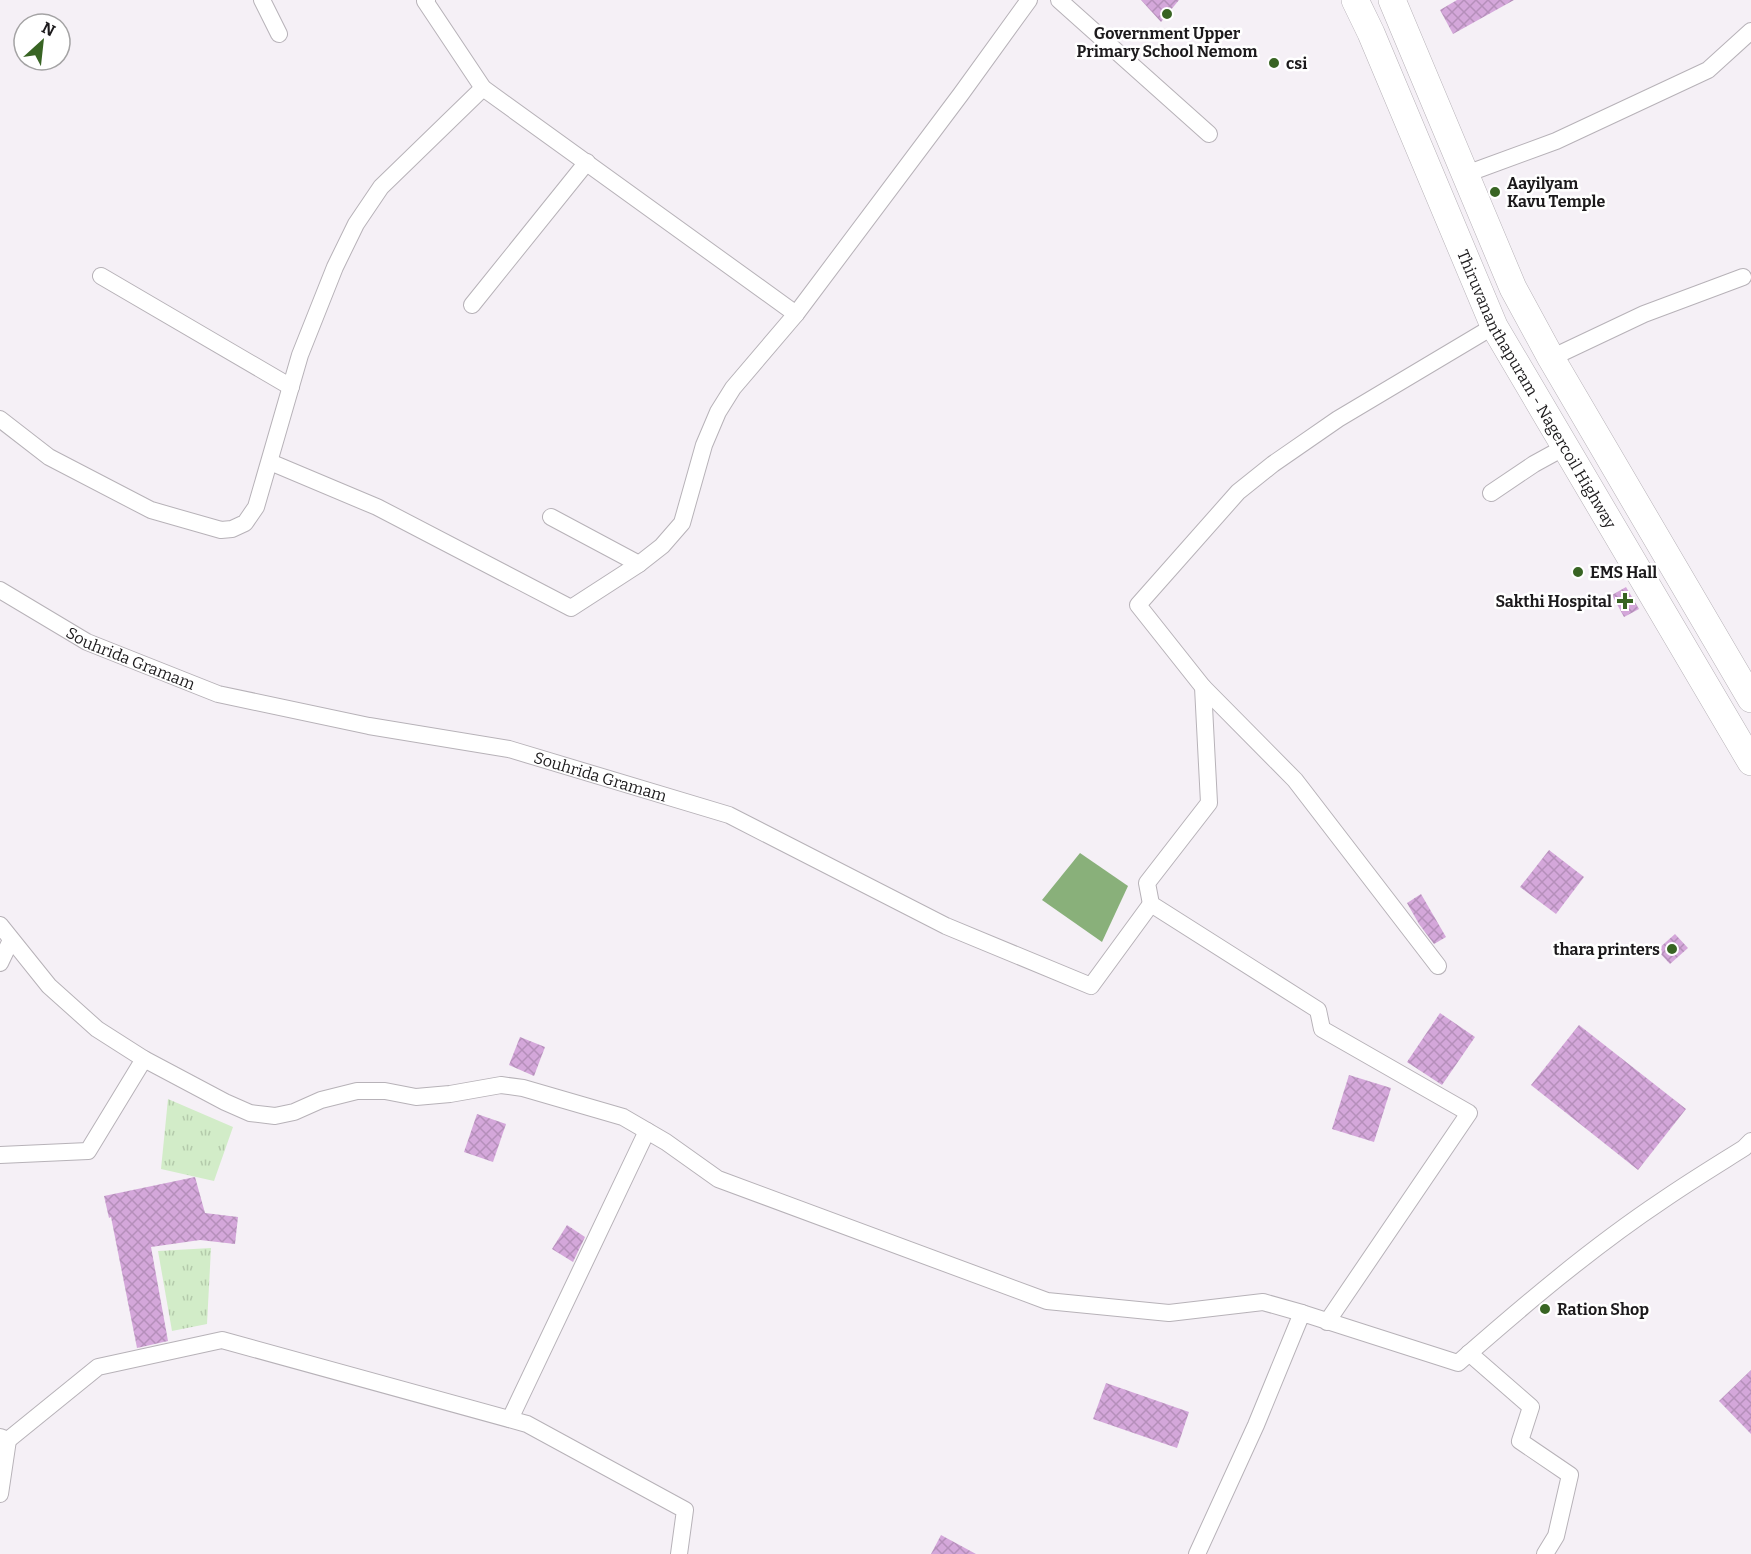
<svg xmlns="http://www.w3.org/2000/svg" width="1751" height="1554" viewBox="0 0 1751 1554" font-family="Bitter,serif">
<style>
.park{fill:url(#park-tufts)}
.water{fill:#89b07a}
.building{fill:url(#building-cross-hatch)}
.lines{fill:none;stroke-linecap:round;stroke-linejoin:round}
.minor-casing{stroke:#b7b2b8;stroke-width:18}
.primary-casing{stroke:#b7b2b8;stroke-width:28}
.minor{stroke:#fff;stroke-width:16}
.primary{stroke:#fff;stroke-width:27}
.poi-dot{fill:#386423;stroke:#fff;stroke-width:2}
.labels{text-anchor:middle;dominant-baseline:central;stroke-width:5;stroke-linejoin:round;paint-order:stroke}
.poi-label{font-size:16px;font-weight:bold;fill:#1c1a1c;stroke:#fff;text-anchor:start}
.street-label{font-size:16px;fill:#1c1a1c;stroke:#fff}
</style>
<defs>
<pattern id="park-tufts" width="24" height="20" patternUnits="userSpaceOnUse" patternTransform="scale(1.5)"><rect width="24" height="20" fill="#d2ecc8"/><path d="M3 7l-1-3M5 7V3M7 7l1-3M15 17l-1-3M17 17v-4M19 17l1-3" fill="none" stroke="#b4caab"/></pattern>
<pattern id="building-cross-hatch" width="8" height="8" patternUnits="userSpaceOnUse" patternTransform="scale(1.5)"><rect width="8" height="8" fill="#d4a7da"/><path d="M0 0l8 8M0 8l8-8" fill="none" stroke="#b58fba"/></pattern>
</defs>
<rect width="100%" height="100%" fill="#f5f0f6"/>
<g class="park">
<path d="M 168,1099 L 233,1127 L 214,1181 L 161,1169 Z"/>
<path d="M 211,1248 L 207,1324 L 172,1331 L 158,1251 Z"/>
</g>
<path class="water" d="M 1080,853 L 1128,886 L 1102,942 L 1042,900 Z"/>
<g class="building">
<path d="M 1141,0 L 1179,0 L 1161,22 Z"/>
<path d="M 1457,0 L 1514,0 L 1453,34 L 1440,10 Z"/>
<path d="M 1626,587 L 1639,609 L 1624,617 L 1612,595 Z"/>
<path d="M 1549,850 L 1584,877 L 1556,914 L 1520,887 Z"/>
<path d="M 1421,894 L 1446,937 L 1434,944 L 1419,924 L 1407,903 Z"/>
<path d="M 1675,934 L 1688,948 L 1670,964 L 1657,950 Z"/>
<path d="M 1440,1013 L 1475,1037 L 1442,1085 L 1407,1062 Z"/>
<path d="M 1579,1025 L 1686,1109 L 1638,1170 L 1531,1085 Z"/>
<path d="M 520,1037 L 545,1047 L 534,1076 L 509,1065 Z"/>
<path d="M 1349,1075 L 1391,1088 L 1374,1142 L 1332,1129 Z"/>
<path d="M 477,1114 L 506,1124 L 493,1162 L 464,1152 Z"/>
<path d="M 195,1177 L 205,1213 L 238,1217 L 235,1244 L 200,1240 L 151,1247 L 168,1341 L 137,1348 L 111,1217 L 109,1218 L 104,1196 Z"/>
<path d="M 567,1225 L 585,1237 L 573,1262 L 552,1249 Z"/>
<path d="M 1751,1370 L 1751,1434 L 1719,1401 Z"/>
<path d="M 1106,1383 L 1189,1412 L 1177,1448 L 1093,1419 Z"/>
<path d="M 941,1535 L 976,1554 L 931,1554 Z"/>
</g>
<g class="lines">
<defs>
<g id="minor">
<path d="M 262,0 L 279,34"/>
<path d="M 427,0 L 425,1 L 483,88 L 796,314"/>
<path d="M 1059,0 L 1209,134"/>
<path d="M 1466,174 L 1556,141 L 1708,70 L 1751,31"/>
<path d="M 101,276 L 291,387"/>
<path d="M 472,305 L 587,162"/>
<path d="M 1551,358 L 1644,314 L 1743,277"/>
<path d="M 0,419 L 49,457 L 151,510 L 221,530 L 232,529 L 245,523 L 256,507 L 300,355 L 335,267 L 356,224 L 381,187 L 483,88"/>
<path d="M 270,462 L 377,507 L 571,608 L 639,564 L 662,546 L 682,523 L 704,445 L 718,412 L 733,388 L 796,314 L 961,94 L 1029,0"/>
<path d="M 1491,493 L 1534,464 L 1565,447"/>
<path d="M 551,517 L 639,564"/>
<path id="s1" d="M 0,590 L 87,642 L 218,694 L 369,726 L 509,749 L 729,815 L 946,926 L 1091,986 L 1151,904"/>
<path d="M 1203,687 L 1295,780 L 1438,966"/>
<path d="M 0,925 L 49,986 L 97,1029 L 144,1059 L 225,1102 L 250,1113 L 275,1116 L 294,1112 L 321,1100 L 357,1091 L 385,1091 L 416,1097 L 450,1094 L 501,1085 L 523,1088 L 623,1117 L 666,1142 L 718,1179 L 1047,1301 L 1169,1313 L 1263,1302 L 1302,1313"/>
<path d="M 0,963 L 11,940"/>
<path d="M 0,1155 L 88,1151 L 144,1059"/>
<path d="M 1327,1322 L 1469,1113 L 1322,1029 L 1318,1010 L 1151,904 L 1147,883 L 1209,803 L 1203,687 L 1138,605 L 1238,492 L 1273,464 L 1338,419 L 1494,326"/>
<path d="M 1469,1353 L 1531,1407 L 1520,1441 L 1570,1475 L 1556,1536 L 1545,1554"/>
<path d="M 510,1419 L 647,1131"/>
<path d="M 0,1437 L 8,1440 L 0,1494"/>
<path d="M 8,1440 L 98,1367 L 222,1340 L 527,1424 L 685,1510 L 679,1554"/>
<path d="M 1197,1554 L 1256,1425 L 1302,1313 L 1458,1363 C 1523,1306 1591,1248 1663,1200 C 1689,1182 1717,1165 1744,1148 L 1751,1141"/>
</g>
<g id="primary">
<path id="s2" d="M 1355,0 L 1371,33 L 1494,326 L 1751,762"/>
<path d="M 1392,0 L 1513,288 L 1551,358 L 1751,699"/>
</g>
</defs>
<use href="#minor" class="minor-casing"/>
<use href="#primary" class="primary-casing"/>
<use href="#minor" class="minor"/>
<use href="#primary" class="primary"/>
</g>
<g class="poi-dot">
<circle cx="1167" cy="14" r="6"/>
<circle cx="1274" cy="63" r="6"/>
<circle cx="1495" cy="192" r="6"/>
<circle cx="1578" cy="572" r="6"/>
<path d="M1622 592h6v6h6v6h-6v6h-6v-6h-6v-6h6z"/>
<circle cx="1672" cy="949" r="6"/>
<circle cx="1545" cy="1309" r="6"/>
</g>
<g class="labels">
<g class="poi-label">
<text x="1167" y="33" text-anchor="middle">Government Upper<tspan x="1167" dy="18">Primary School Nemom</tspan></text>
<text x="1286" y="63">csi</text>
<text x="1507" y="183">Aayilyam<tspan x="1507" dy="18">Kavu Temple</tspan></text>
<text x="1590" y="572">EMS Hall</text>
<text x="1612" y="601" text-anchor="end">Sakthi Hospital</text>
<text x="1660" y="949" text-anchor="end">thara printers</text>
<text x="1557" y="1309">Ration Shop</text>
</g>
<g class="street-label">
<text stroke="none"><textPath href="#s2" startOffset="430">Thiruvananthapuram - Nagercoil Highway</textPath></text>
<text stroke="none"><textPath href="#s1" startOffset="148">Souhrida Gramam</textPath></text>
<text stroke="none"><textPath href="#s1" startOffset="634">Souhrida Gramam</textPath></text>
</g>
</g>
<g transform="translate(42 42) rotate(27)"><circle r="28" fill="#ffffff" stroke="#a4a3a4" stroke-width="1.5"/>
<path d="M0-4.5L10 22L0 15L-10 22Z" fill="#386423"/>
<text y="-9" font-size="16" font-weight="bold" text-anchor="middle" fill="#1c1a1c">N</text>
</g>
</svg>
